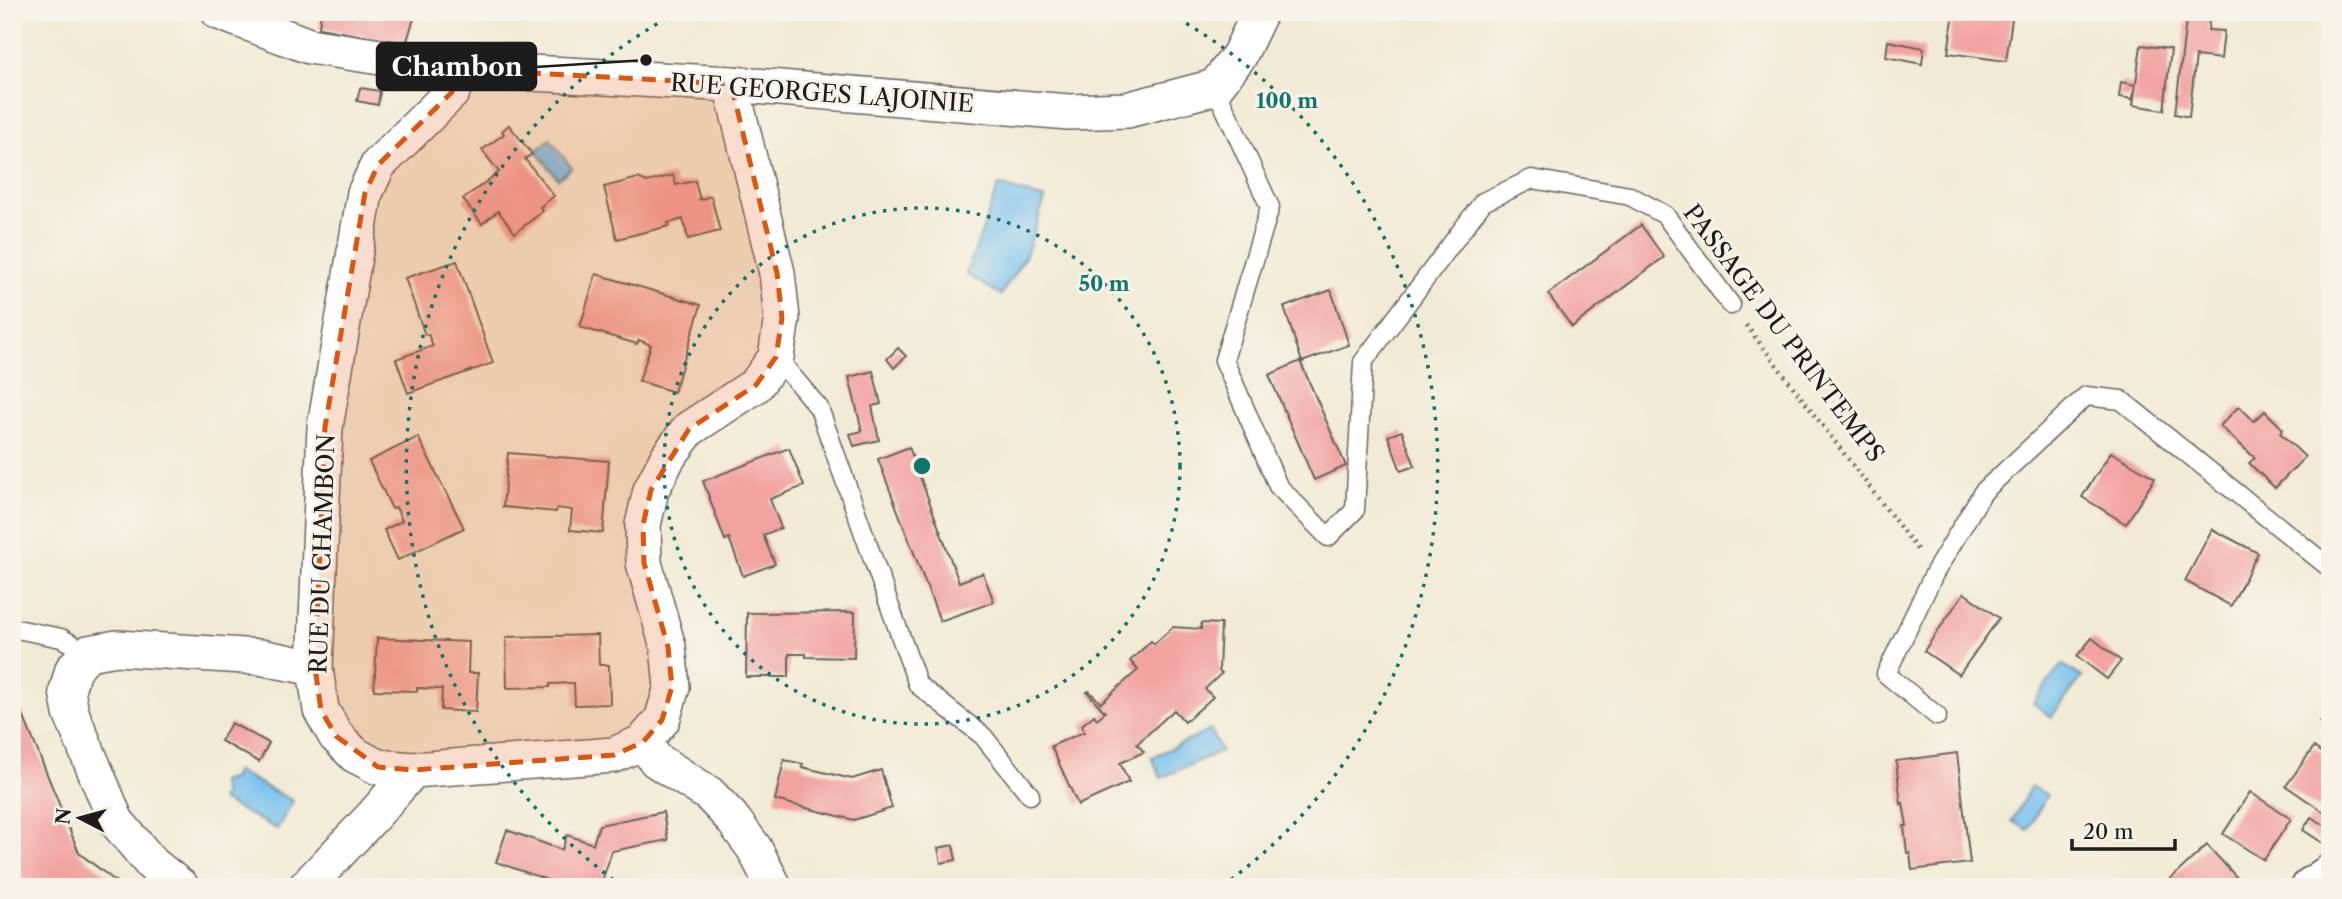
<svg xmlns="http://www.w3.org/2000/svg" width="2342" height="899" viewBox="0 0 2342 899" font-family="'Libre Caslon Text',serif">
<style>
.water{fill:#74c0ee;stroke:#486e85;stroke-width:2}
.building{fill:#f2a3a0}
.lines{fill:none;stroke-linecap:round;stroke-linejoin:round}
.service-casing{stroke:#67645c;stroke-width:21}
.minor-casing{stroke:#67645c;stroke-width:38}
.tertiary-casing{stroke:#67645c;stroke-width:42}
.path{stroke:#67645c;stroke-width:4.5;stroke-dasharray:2 5;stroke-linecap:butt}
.service{stroke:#fff;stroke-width:18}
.minor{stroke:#fff;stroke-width:35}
.tertiary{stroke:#fff;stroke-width:38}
.marked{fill:#de560d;fill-opacity:0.2;stroke:#de560d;stroke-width:5;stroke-dasharray:14 9;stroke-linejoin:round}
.ring{fill:none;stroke:#0f766e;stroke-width:3.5;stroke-dasharray:3.5 7}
.labels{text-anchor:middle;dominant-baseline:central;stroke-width:6;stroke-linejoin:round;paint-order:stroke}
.street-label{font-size:24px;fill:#1c1c1c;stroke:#f7f3e8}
.centre{fill:#0f766e;stroke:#f7f3e8;stroke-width:3.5}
.ring-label{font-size:21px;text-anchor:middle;font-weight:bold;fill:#0f766e;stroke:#f7f3e8;stroke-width:6;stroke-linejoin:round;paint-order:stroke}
.leader{fill:none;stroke:#1c1c1c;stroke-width:2.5}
.callout-dot{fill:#1c1c1c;stroke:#f7f3e8;stroke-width:2.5}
.callout{fill:#1c1c1c;stroke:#1c1c1c;stroke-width:2.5}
.callout-label{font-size:26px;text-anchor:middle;font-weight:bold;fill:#fff}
</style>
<rect width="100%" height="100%" fill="#f7f3e8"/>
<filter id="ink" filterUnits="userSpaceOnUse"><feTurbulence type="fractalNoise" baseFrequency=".0143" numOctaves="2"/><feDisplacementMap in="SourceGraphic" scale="14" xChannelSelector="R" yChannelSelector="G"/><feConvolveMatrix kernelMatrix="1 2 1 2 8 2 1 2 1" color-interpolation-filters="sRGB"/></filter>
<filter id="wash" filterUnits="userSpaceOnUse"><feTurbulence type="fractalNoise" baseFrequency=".00686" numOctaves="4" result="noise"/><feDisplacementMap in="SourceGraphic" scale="28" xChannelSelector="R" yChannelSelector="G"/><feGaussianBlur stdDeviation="1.57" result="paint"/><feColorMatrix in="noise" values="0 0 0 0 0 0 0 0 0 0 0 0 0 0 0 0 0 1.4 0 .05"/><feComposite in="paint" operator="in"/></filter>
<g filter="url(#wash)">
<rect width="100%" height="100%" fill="#f1ead4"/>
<g class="water">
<path d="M 550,139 L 572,168 L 558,179 L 536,151 Z"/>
<path d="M 999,185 L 1045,199 L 1026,255 L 1001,295 L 966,274 Z"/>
<path d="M 2062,664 L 2082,677 L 2051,717 L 2033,703 Z"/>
<path d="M 1211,730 L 1221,751 L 1161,778 L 1152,757 Z"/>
<path d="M 236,771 L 293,801 L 277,829 L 221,800 L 224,793 L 221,786 L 222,781 L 232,779 Z"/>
<path d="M 2031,786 L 2047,795 L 2028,830 L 2012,821 Z"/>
</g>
<g id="blocks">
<g class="building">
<path d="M 321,12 L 413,12 L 412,18 L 414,18 L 406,44 L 319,28 Z"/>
<path d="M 1954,12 L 2013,12 L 2006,61 L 1948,53 Z"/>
<path d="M 2187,12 L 2210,12 L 2208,30 L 2224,31 L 2221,59 L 2196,56 L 2189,117 L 2175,114 Z"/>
<path d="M 1888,41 L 1924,48 L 1922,64 L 1886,57 Z"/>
<path d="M 2141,45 L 2171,49 L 2164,110 L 2133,105 Z"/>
<path d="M 2121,82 L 2135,85 L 2133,99 L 2119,97 Z"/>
<path d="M 360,88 L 380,91 L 378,105 L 357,101 Z"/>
<path d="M 509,125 L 532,154 L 525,159 L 554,196 L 540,207 L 543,211 L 515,233 L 498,211 L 482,224 L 463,199 L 499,172 L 482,150 L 504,134 L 502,131 Z"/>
<path d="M 673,175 L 676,185 L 695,181 L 700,200 L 711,196 L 720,231 L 688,239 L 683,219 L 668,223 L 669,226 L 617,239 L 604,187 L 638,178 L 647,182 Z"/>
<path d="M 1641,225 L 1664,257 L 1572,327 L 1548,294 Z"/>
<path d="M 457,261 L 493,363 L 408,393 L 396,359 L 433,346 L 428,334 L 425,335 L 405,278 Z"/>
<path d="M 596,274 L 701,305 L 674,392 L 639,381 L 651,345 L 639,340 L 637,344 L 580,327 Z"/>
<path d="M 1331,290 L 1349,345 L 1302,362 L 1284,307 Z"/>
<path d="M 898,348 L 906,356 L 894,368 L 887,359 Z"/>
<path d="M 1300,361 L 1346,466 L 1314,480 L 1269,375 Z"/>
<path d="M 873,371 L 881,404 L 872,406 L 879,440 L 854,446 L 850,434 L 862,431 L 849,377 Z"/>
<path d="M 2239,406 L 2254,421 L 2265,411 L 2283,429 L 2280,433 L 2305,457 L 2275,488 L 2249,463 L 2255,458 L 2220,426 Z"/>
<path d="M 1402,431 L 1415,466 L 1401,471 L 1388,436 Z"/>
<path d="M 418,437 L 464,528 L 398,560 L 384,530 L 402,521 L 396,507 L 392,509 L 369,461 Z"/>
<path d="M 909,447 L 959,582 L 983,573 L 994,602 L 940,621 L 878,459 Z"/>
<path d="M 789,448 L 804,486 L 770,499 L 781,528 L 763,535 L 775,564 L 743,576 L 729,538 L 725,540 L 703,481 Z"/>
<path d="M 2111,452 L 2155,478 L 2126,524 L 2082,497 Z"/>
<path d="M 508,453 L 609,461 L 603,533 L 570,530 L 572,510 L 557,508 L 556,512 L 503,507 Z"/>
<path d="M 2212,529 L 2258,553 L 2231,606 L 2185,581 Z"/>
<path d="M 1964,593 L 1999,618 L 1959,675 L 1924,651 Z"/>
<path d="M 855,612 L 854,658 L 806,657 L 806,654 L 789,654 L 789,677 L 746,677 L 747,613 Z"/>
<path d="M 1201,623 L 1221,624 L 1219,671 L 1222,673 L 1205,689 L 1213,697 L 1185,722 L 1174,710 L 1137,744 L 1144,752 L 1120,763 L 1129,782 L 1078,805 L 1051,746 L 1084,732 L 1082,725 L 1094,715 L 1097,719 L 1105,712 L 1087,692 L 1089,691 L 1101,703 L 1138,670 L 1130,661 L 1151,641 L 1154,644 L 1173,627 L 1201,629 Z"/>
<path d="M 598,635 L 599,665 L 609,665 L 610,704 L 575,705 L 574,683 L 550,684 L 550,687 L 507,688 L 506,637 Z"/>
<path d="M 377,638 L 469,642 L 468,673 L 478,673 L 476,712 L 441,710 L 442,689 L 417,688 L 417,691 L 374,690 Z"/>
<path d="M 2092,638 L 2121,661 L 2107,679 L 2077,656 Z"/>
<path d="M 12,708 L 21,710 L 79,853 L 123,887 L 12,887 Z"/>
<path d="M 2330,710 L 2330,730 L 2320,722 Z"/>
<path d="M 231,723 L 269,743 L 259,762 L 221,741 Z"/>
<path d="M 2314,747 L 2330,759 L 2330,807 L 2324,812 L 2286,786 Z"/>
<path d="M 1957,753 L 1970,863 L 1912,870 L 1910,853 L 1907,853 L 1904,826 L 1907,826 L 1903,803 L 1901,804 L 1896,761 Z"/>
<path d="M 784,760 L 803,764 L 802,767 L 852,779 L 881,770 L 892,808 L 854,820 L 775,800 Z"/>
<path d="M 2250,792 L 2291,819 L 2264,860 L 2223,834 Z"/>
<path d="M 663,812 L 668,840 L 612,851 L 600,887 L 549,887 L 551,881 L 496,862 L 507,830 L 562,850 L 567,835 L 593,844 L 599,825 Z"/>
<path d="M 2311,817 L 2330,828 L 2330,843 L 2326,845 L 2303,830 Z"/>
<path d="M 953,845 L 956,860 L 941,863 L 938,848 Z"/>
<path d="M 2207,845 L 2240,881 L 2234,887 L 2169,887 L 2166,883 Z"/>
</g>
</g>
</g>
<g filter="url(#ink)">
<use href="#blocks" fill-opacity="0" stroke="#67645c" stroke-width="2"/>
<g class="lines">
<defs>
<g id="service">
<path d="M 1215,87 L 1270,207 L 1224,360 L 1278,486 L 1328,537 L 1355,510 L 1363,362 L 1483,202 L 1532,179 L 1630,196 L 1665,215 L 1731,305"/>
<path d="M 776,357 L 819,408 L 918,685 L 983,736 L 1030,795"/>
<path d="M 12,628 L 61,638 L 88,653"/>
<path d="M 1937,716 L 1886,674 L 1935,572 L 1983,492 L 2086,396 L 2121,400 L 2330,568"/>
</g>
<g id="minor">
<path d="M 219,12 L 309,46 L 458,69 L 731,84 L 1069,112 L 1127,110 L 1215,87 L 1239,56 L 1260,12"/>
<path d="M 458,69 L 452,92 L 378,165 L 365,193 L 325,427 L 315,668 L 321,710 L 336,736 L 355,755 L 378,767 L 413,770 L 614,755 L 643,742 L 662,720 L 672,687 L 668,647 L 644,563 L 643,525 L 651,490 L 668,457 L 689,429 L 756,385 L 776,357 L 782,318 L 777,273 L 731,84"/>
<path d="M 643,742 L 656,760 L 709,794 L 731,817 L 754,848 L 774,887"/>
<path d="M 181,887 L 152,864 L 116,821 L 71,713 L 67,691 L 73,669 L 88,653 L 117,648 L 260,657 L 315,668"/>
<path d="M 306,887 L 374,815 L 413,770"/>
</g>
<path id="tertiary" d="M 2311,887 L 2330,874"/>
</defs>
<use href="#service" class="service-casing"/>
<use href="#minor" class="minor-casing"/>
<use href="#tertiary" class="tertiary-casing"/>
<path class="path" d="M 1746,325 L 1919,552"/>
<use href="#service" class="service"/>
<use href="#minor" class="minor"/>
<use href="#tertiary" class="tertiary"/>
</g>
</g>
<path class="marked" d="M 458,69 L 731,84 L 777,273 L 782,318 L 776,357 L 756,385 L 689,429 L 651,490 L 643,525 L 644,563 L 668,647 L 672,687 L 662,720 L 643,742 L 614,755 L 413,770 L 378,767 L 336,736 L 321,710 L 315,668 L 325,427 L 365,193 L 378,165 L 452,92 Z"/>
<g class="ring">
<circle cx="922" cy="466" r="258"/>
<path d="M622 886A516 516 0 0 1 676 13M1168 13A516 516 0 0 1 1222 886"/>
</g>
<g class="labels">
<g class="street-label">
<text transform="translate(822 93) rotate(4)">RUE GEORGES LAJOINIE</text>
<text transform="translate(1784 333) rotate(53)">PASSAGE DU PRINTEMPS</text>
<text transform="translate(322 554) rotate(-88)">RUE DU CHAMBON</text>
</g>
</g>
<circle cx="922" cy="466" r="10" class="centre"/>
<g class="ring-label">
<text x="1287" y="108">100 m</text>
<text x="1104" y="291">50 m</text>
</g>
<path class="leader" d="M646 60L536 67"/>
<circle class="callout-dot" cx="646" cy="60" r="7"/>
<rect class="callout" x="377" y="43" width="159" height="47" rx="7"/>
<g class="callout-label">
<text x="457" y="76">Chambon</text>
</g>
<rect width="2342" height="899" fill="none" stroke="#f7f3e8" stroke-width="42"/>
<g transform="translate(80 818) rotate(276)" stroke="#f7f3e8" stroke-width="5" paint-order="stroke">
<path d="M0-5L12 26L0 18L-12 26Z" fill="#1c1c1c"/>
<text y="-10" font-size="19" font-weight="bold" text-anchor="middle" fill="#1c1c1c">N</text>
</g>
<path d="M2072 839v10h103v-10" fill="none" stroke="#1c1c1c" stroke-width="3.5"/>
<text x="2083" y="839" font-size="21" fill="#1c1c1c" stroke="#f7f3e8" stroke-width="5" paint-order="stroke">20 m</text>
</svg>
